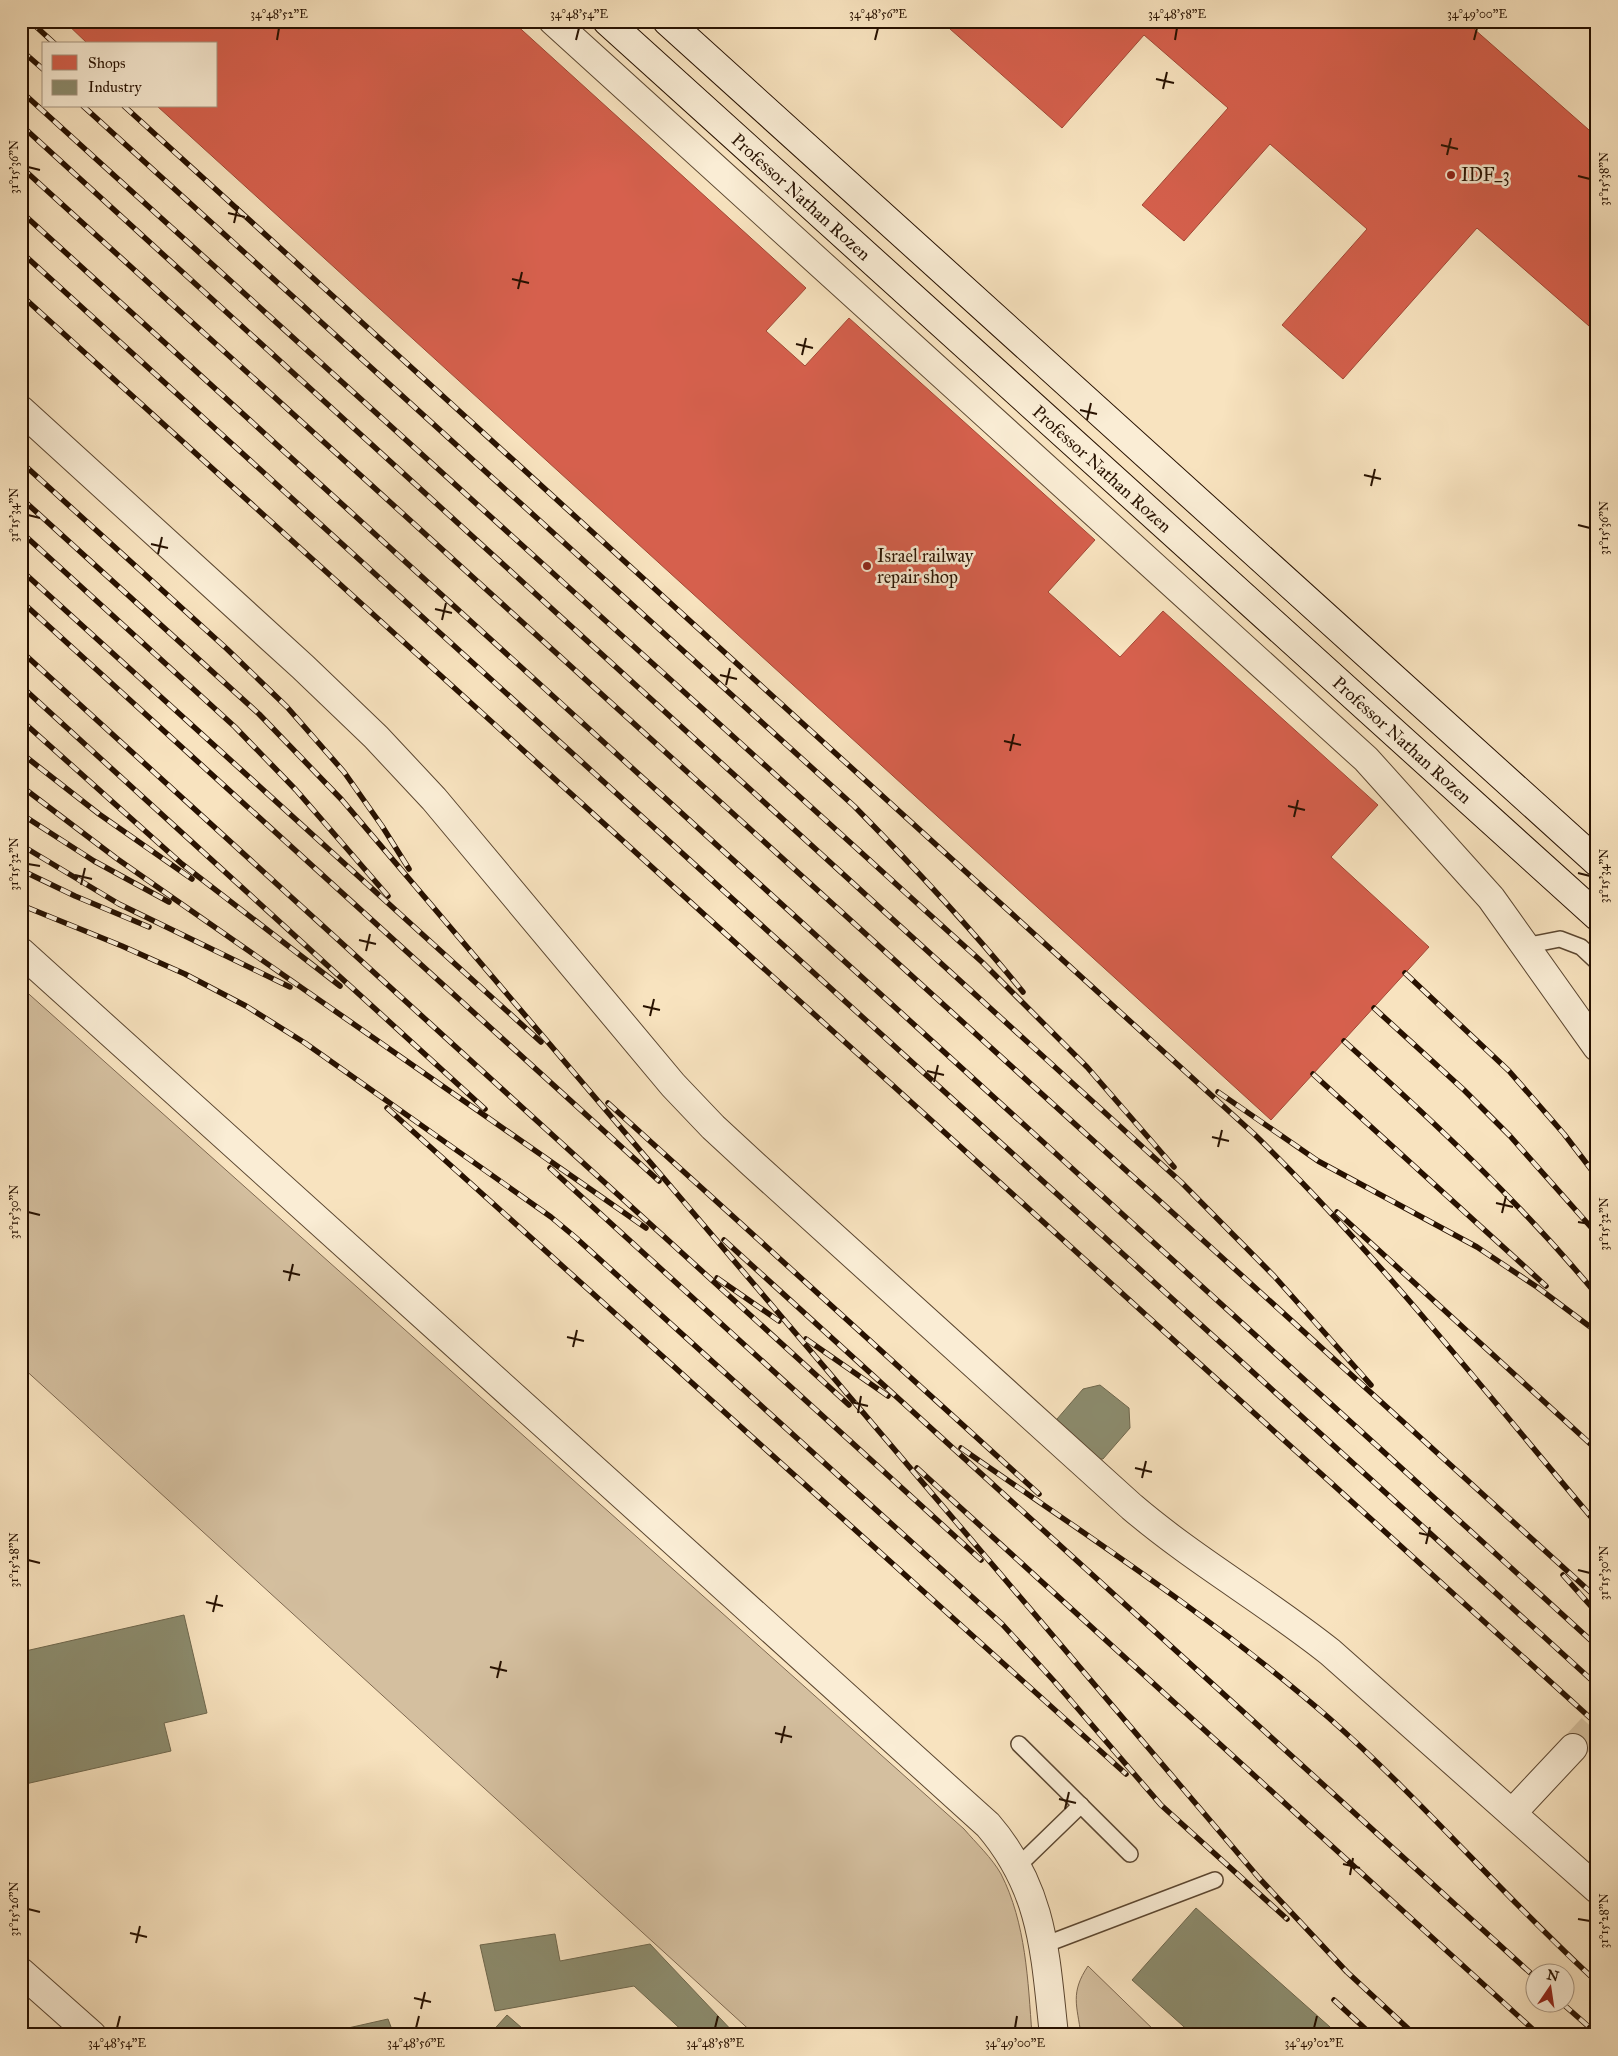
<svg xmlns="http://www.w3.org/2000/svg" width="1618" height="2056" viewBox="0 0 1618 2056" font-family="'IM FELL Great Primer',serif">
<style>
.green{fill:#d4bf9f;stroke:#7e6850}
.shops{fill:#d6604d;stroke:#a24836}
.industry{fill:#8c8c6e;stroke:#6e674d}
.lines{fill:none;stroke-linecap:round;stroke-linejoin:round}
.street-tunnel{stroke:#d9c4a2;stroke-width:28;stroke-dasharray:28 14;stroke-linecap:butt}
.lane-casing{stroke:#5b4630;stroke-width:18}
.street-casing{stroke:#5b4630;stroke-width:30}
.secondary-casing{stroke:#271100;stroke-width:30}
.lane{stroke:#faedd5;stroke-width:15}
.street{stroke:#faedd5;stroke-width:28}
.secondary{stroke:#faedd5;stroke-width:28}
.rail-casing{stroke:#271100;stroke-width:5.5}
.rail{stroke:#faedd5;stroke-width:4;stroke-dasharray:11;stroke-linecap:butt}
.ticks{fill:none;stroke:#271100;stroke-width:2}
.poi-dot{fill:#8f2418;stroke:#faedd5;stroke-width:2}
.labels{text-anchor:middle;dominant-baseline:central;stroke-width:5;stroke-linejoin:round;paint-order:stroke}
.poi-label{font-size:18px;fill:#271100;stroke:#faedd5;text-anchor:start}
.street-label{font-size:18px;fill:#271100;stroke:#faedd5}
.neatline{fill:none;stroke:#271100;stroke-width:2}
.ticks-label{font-size:12px;text-anchor:middle;fill:#271100}
</style>
<rect width="100%" height="100%" fill="#f8e3bf"/>
<filter id="stains"><feTurbulence type="fractalNoise" baseFrequency=".004" numOctaves="4"/><feColorMatrix values="0 0 0 0 .2 0 0 0 0 .09 0 0 0 0 .02 0 0 0 .5 -.17"/></filter>
<radialGradient id="worn" r=".72"><stop offset=".6" stop-color="#630" stop-opacity="0"/><stop offset="1" stop-color="#630" stop-opacity=".3"/></radialGradient>
<g class="green">
<path d="M 21,987 L 964,1829 C 976,1843 992,1858 1001,1874 C 1026,1923 1028,1981 1032,2035 L 755,2035 L 21,1366 Z"/>
<path d="M 1088,1966 L 1159,2035 L 1081,2035 C 1077,2005 1070,1993 1088,1966 Z"/>
</g>
<g class="shops">
<path d="M 64,21 L 512,21 L 806,288 L 766,331 L 805,366 L 849,318 L 1095,540 L 1048,592 L 1120,657 L 1163,611 L 1378,805 L 1331,857 L 1429,947 L 1271,1120 L 157,106 L 216,106 L 216,44 L 88,44 Z"/>
<path d="M 941,21 L 1465,21 L 1597,137 L 1597,333 L 1477,228 L 1343,379 L 1282,325 L 1367,229 L 1270,144 L 1184,241 L 1142,205 L 1228,108 L 1144,35 L 1062,128 Z"/>
</g>
<g class="industry">
<path d="M 1100,1385 L 1129,1408 L 1130,1428 L 1103,1459 L 1085,1459 L 1057,1432 L 1057,1419 L 1083,1389 Z"/>
<path d="M 184,1615 L 207,1713 L 164,1723 L 171,1751 L 21,1785 L 21,1652 Z"/>
<path d="M 1196,1908 L 1339,2035 L 1193,2035 L 1132,1980 Z"/>
<path d="M 555,1934 L 560,1961 L 650,1944 L 736,2035 L 687,2035 L 634,1986 L 495,2011 L 480,1945 Z"/>
<path d="M 507,2015 L 530,2035 L 489,2035 Z"/>
<path d="M 388,2019 L 394,2035 L 317,2035 Z"/>
</g>
<g class="lines">
<path class="street-tunnel" d="M 1573,1748 L 1597,1722"/>
<defs>
<g id="lane">
<path d="M 1525,946 L 1560,939 L 1581,947 L 1597,962"/>
<path d="M 1019,1744 L 1130,1854"/>
<path d="M 1018,1866 L 1081,1805"/>
<path d="M 1044,1945 L 1215,1880"/>
</g>
<g id="street">
<path d="M 553,21 L 1366,759 L 1491,898 L 1597,1047"/>
<path d="M 21,410 L 303,667 L 376,737 L 434,799 L 673,1085 L 713,1127 L 753,1164 L 1132,1507 C 1194,1560 1266,1601 1330,1652 L 1597,1889"/>
<path d="M 21,952 L 988,1825 C 1044,1890 1045,1954 1054,2035"/>
<path d="M 1512,1813 L 1573,1748"/>
<path d="M 21,1972 L 92,2035"/>
</g>
<g id="secondary">
<path d="M 607,21 L 1597,916"/>
<path d="M 667,21 L 1597,862"/>
</g>
</defs>
<use href="#lane" class="lane-casing"/>
<use href="#street" class="street-casing"/>
<use href="#secondary" class="secondary-casing"/>
<use href="#lane" class="lane"/>
<use href="#street" class="street"/>
<use href="#secondary" class="secondary"/>
<defs>
<g id="rail">
<path d="M 30,21 L 55,44"/>
<path d="M 21,50 L 44,70"/>
<path d="M 21,91 L 982,962 L 1087,1067 L 1174,1167"/>
<path d="M 83,106 L 854,806 C 913,866 970,927 1023,992"/>
<path d="M 124,106 L 1254,1134 C 1378,1255 1485,1392 1597,1524"/>
<path d="M 21,125 L 1181,1182 L 1274,1276 L 1371,1385"/>
<path d="M 21,167 L 1597,1598"/>
<path d="M 21,212 L 1597,1646"/>
<path d="M 21,252 L 1597,1685"/>
<path d="M 21,295 L 1597,1724"/>
<path d="M 21,462 L 227,649 L 287,707 L 344,772 L 382,826 L 409,869"/>
<path d="M 21,498 L 259,714 L 342,800 L 1259,1878 L 1347,1972 L 1415,2035"/>
<path d="M 21,532 L 235,727 L 296,790 L 388,896"/>
<path d="M 21,570 L 541,1042"/>
<path d="M 21,601 L 659,1181"/>
<path d="M 21,651 L 849,1405"/>
<path d="M 21,686 L 485,1109"/>
<path d="M 21,720 L 182,864 L 340,986"/>
<path d="M 21,753 L 99,814 L 192,879"/>
<path d="M 21,786 L 116,858 L 173,898 L 646,1228"/>
<path d="M 21,814 L 94,861 L 169,902"/>
<path d="M 21,845 L 119,904 L 290,987"/>
<path d="M 21,870 L 75,896 L 149,927"/>
<path d="M 26,907 L 122,946 L 185,974 L 246,1006 L 305,1043 L 551,1217 L 575,1237 L 1002,1624 L 1054,1681 L 1161,1805 L 1287,1919"/>
<path d="M 1405,973 L 1509,1071 L 1564,1134 L 1597,1177"/>
<path d="M 1374,1008 L 1464,1090 L 1510,1136 L 1597,1234"/>
<path d="M 1344,1041 C 1434,1122 1519,1201 1597,1295"/>
<path d="M 1313,1074 L 1546,1286"/>
<path d="M 1218,1092 L 1318,1161 L 1477,1247 L 1537,1287 L 1597,1332"/>
<path d="M 608,1103 L 1039,1494"/>
<path d="M 387,1108 L 1126,1774"/>
<path d="M 550,1168 L 981,1560"/>
<path d="M 1337,1212 L 1597,1450"/>
<path d="M 724,1240 L 1536,1978"/>
<path d="M 717,1278 L 779,1321"/>
<path d="M 806,1339 L 888,1396"/>
<path d="M 961,1448 C 1086,1535 1214,1618 1329,1718 C 1423,1801 1504,1897 1597,1982"/>
<path d="M 917,1468 L 1539,2035"/>
<path d="M 1563,1575 L 1597,1613"/>
<path d="M 1334,2000 L 1372,2035"/>
<path d="M 1563,2004 L 1597,2034"/>
</g>
</defs>
<use href="#rail" class="rail-casing"/>
<use href="#rail" class="rail"/>
</g>
<path class="ticks" d="M 277,40 L 279,28M 576,40 L 579,28M 875,40 L 878,28M 1175,40 L 1177,28M 1474,40 L 1477,28M 1156,79 L 1174,83M 1163,89 L 1167,72M 1441,145 L 1458,149M 1447,155 L 1451,138M 28,167 L 40,170M 1578,176 L 1590,179M 228,213 L 245,217M 234,223 L 238,206M 512,279 L 529,283M 518,289 L 522,272M 796,344 L 813,348M 802,355 L 806,338M 1080,410 L 1097,414M 1087,420 L 1091,403M 1364,475 L 1381,479M 1371,486 L 1375,469M 28,515 L 40,518M 1578,525 L 1590,528M 151,544 L 168,548M 158,554 L 162,537M 435,609 L 452,613M 442,620 L 446,603M 720,675 L 737,679M 726,685 L 730,668M 1004,741 L 1021,745M 1010,751 L 1014,734M 1288,806 L 1305,810M 1294,817 L 1298,800M 28,864 L 40,866M 1578,873 L 1590,876M 75,875 L 92,879M 81,885 L 85,868M 359,940 L 376,944M 366,951 L 370,934M 643,1006 L 660,1010M 650,1016 L 654,999M 927,1071 L 944,1075M 934,1082 L 938,1065M 1212,1137 L 1229,1141M 1218,1147 L 1222,1130M 1496,1203 L 1513,1207M 28,1212 L 40,1215M 1502,1213 L 1506,1196M 1578,1222 L 1590,1224M 283,1271 L 300,1275M 289,1281 L 293,1264M 567,1337 L 584,1341M 573,1347 L 577,1330M 851,1402 L 868,1406M 858,1413 L 861,1396M 1135,1468 L 1152,1472M 1142,1478 L 1146,1461M 1419,1533 L 1436,1537M 1426,1544 L 1430,1527M 28,1560 L 40,1563M 1578,1570 L 1590,1573M 206,1602 L 223,1606M 213,1612 L 217,1595M 490,1667 L 507,1671M 497,1678 L 501,1661M 775,1733 L 792,1737M 781,1743 L 785,1726M 1059,1799 L 1076,1803M 1065,1809 L 1069,1792M 1343,1864 L 1360,1868M 1350,1875 L 1353,1858M 28,1909 L 40,1912M 1578,1919 L 1590,1921M 130,1933 L 147,1937M 136,1943 L 140,1926M 414,1998 L 431,2002M 421,2009 L 425,1992M 117,2028 L 120,2016M 416,2028 L 419,2016M 715,2028 L 718,2016M 1015,2028 L 1017,2016M 1314,2028 L 1317,2016"/>
<g class="poi-dot">
<circle cx="1451" cy="175" r="5"/>
<circle cx="867" cy="566" r="5"/>
</g>
<g class="labels">
<g class="poi-label">
<text x="1461" y="175">IDF_3</text>
<text x="877" y="556">Israel railway<tspan x="877" dy="21">repair shop</tspan></text>
</g>
<g class="street-label">
<text transform="translate(801 197) rotate(42)">Professor Nathan Rozen</text>
<text transform="translate(1102 469) rotate(42)">Professor Nathan Rozen</text>
<text transform="translate(1402 740) rotate(42)">Professor Nathan Rozen</text>
</g>
</g>
<rect width="1618" height="2056" fill="none" stroke="#f8e3bf" stroke-width="55"/>
<rect x="42" y="42" width="175" height="65" fill="#faedd5" stroke="#a69580"/>
<rect x="52" y="55" width="25" height="15" fill="#d6604d" stroke="#a69580"/>
<text x="88" y="68" font-size="15" fill="#271100">Shops</text>
<rect x="52" y="80" width="25" height="15" fill="#8c8c6e" stroke="#a69580"/>
<text x="88" y="92" font-size="15" fill="#271100">Industry</text>
<g transform="translate(1550 1988) rotate(13)"><circle r="24" fill="#faedd5" stroke="#a69580"/>
<path d="M0-4L9 19L0 12L-9 19Z" fill="#8f2418"/>
<text y="-8" font-size="14" font-weight="bold" text-anchor="middle" fill="#271100">N</text>
</g>
<rect x="28" y="28" width="1562" height="2000" class="neatline"/>
<g class="ticks-label">
<text x="279" y="18">34°48'52"E</text>
<text x="579" y="18">34°48'54"E</text>
<text x="878" y="18">34°48'56"E</text>
<text x="1177" y="18">34°48'58"E</text>
<text x="1477" y="18">34°49'00"E</text>
<text transform="translate(14 167) rotate(-90)" y="4">31°15'36"N</text>
<text transform="translate(1604 179) rotate(-90)" y="4">31°15'38"N</text>
<text transform="translate(14 515) rotate(-90)" y="4">31°15'34"N</text>
<text transform="translate(1604 528) rotate(-90)" y="4">31°15'36"N</text>
<text transform="translate(14 864) rotate(-90)" y="4">31°15'32"N</text>
<text transform="translate(1604 876) rotate(-90)" y="4">31°15'34"N</text>
<text transform="translate(14 1212) rotate(-90)" y="4">31°15'30"N</text>
<text transform="translate(1604 1224) rotate(-90)" y="4">31°15'32"N</text>
<text transform="translate(14 1560) rotate(-90)" y="4">31°15'28"N</text>
<text transform="translate(1604 1573) rotate(-90)" y="4">31°15'30"N</text>
<text transform="translate(14 1909) rotate(-90)" y="4">31°15'26"N</text>
<text transform="translate(1604 1921) rotate(-90)" y="4">31°15'28"N</text>
<text x="117" y="2047">34°48'54"E</text>
<text x="416" y="2047">34°48'56"E</text>
<text x="715" y="2047">34°48'58"E</text>
<text x="1015" y="2047">34°49'00"E</text>
<text x="1314" y="2047">34°49'02"E</text>
</g>
<rect width="100%" height="100%" filter="url(#stains)"/>
<rect width="100%" height="100%" fill="url(#worn)"/>
</svg>
